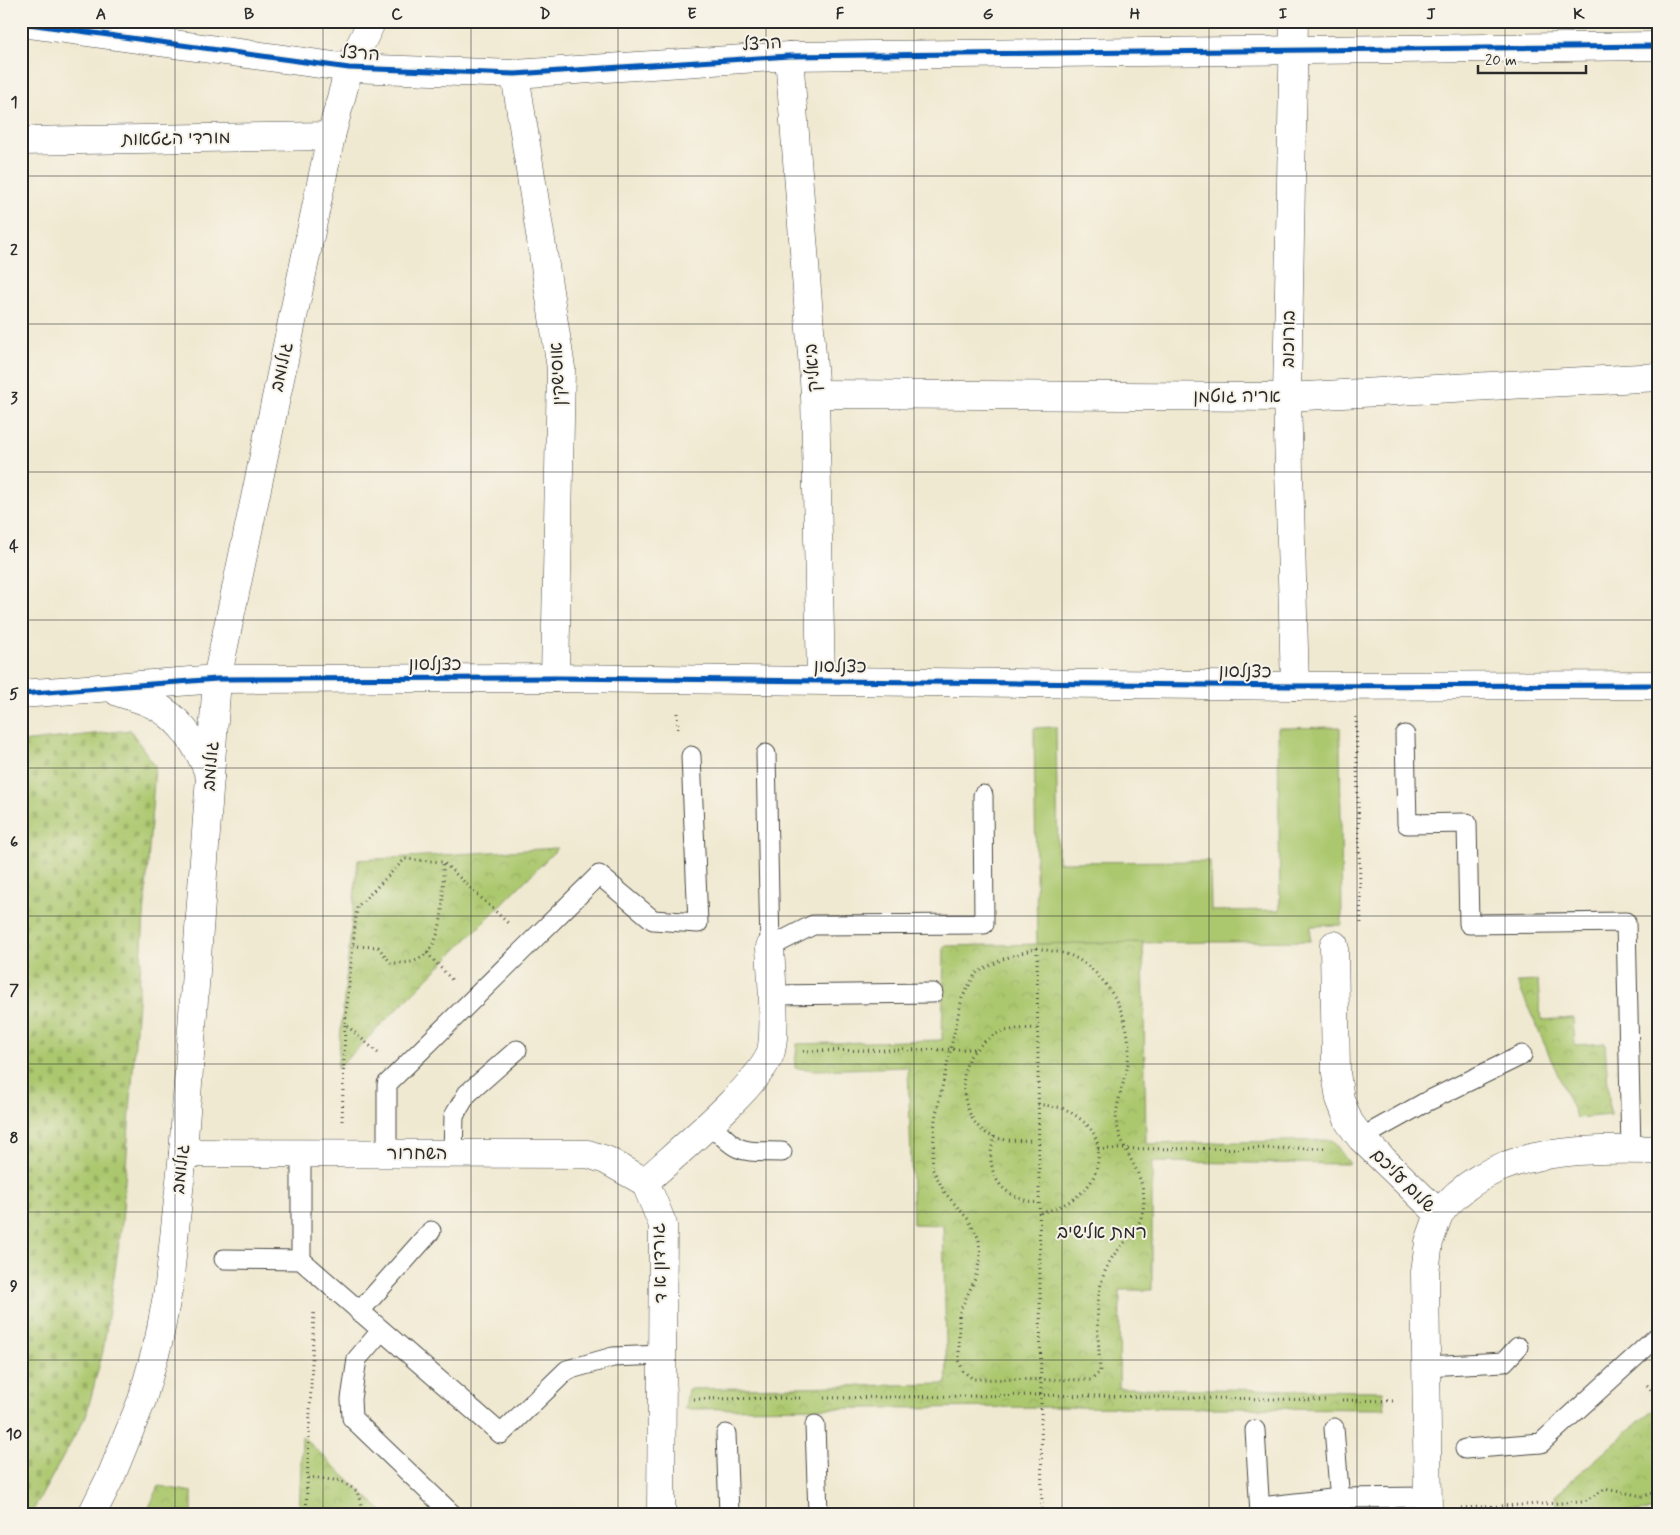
<svg xmlns="http://www.w3.org/2000/svg" width="1680" height="1535" viewBox="0 0 1680 1535" font-family="Mynerve,'Playpen Sans Hebrew',sans-serif">
<style>
.grass{fill:#acc86e;stroke:#6c7a4c}
.cemetery{fill:url(#cemetery-stones);stroke:#6c7a4c}
.park{fill:url(#park-crowns);stroke:#6c7a4c}
.lines{fill:none;stroke-linecap:round;stroke-linejoin:round}
.service-casing{stroke:#494844;stroke-width:21}
.minor-casing{stroke:#494844;stroke-width:29}
.tertiary-casing{stroke:#494844;stroke-width:29}
.path{stroke:#494844;stroke-width:3;stroke-dasharray:1 4;stroke-linecap:butt}
.service{stroke:#fff;stroke-width:19}
.minor{stroke:#fff;stroke-width:28}
.tertiary{stroke:#fff;stroke-width:28}
.cycleway-casing{stroke:#f7f3e8;stroke-width:8}
.cycleway{stroke:#0057b8;stroke-width:5}
.grid{fill:none;stroke:#2b2b2b;stroke-width:1;stroke-opacity:0.55}
.labels{text-anchor:middle;dominant-baseline:central;stroke-width:4;stroke-linejoin:round;paint-order:stroke}
.street-label{font-size:18px;fill:#2b2b2b;stroke:#f7f3e8}
.neighbourhood-label{font-size:19px;fill:#2b2b2b;stroke:#f7f3e8}
.neatline{fill:none;stroke:#2b2b2b;stroke-width:2}
.grid-label{font-size:16px;text-anchor:middle;font-weight:bold;fill:#2b2b2b}
</style>
<defs>
<pattern id="cemetery-stones" width="16" height="16" patternUnits="userSpaceOnUse" patternTransform="scale(1.25)"><rect width="16" height="16" fill="#acc86e"/><path d="M2 7V4a2 2 0 0 1 4 0v3zM10 15v-3a2 2 0 0 1 4 0v3z" fill="#94ac5f"/></pattern>
<pattern id="park-crowns" width="20" height="18" patternUnits="userSpaceOnUse" patternTransform="scale(1.25)"><rect width="20" height="18" fill="#acc86e"/><path d="M2 6a3 3 0 1 1 6 0M12 15a3 3 0 1 1 6 0" fill="none" stroke="#94ac5f"/></pattern>
</defs>
<rect width="100%" height="100%" fill="#f7f3e8"/>
<filter id="ink" filterUnits="userSpaceOnUse"><feTurbulence type="fractalNoise" baseFrequency=".02" numOctaves="2"/><feDisplacementMap in="SourceGraphic" scale="10" xChannelSelector="R" yChannelSelector="G"/><feConvolveMatrix kernelMatrix="1 2 1 2 8 2 1 2 1" color-interpolation-filters="sRGB"/></filter>
<filter id="wash" filterUnits="userSpaceOnUse"><feTurbulence type="fractalNoise" baseFrequency=".0096" numOctaves="4" result="noise"/><feDisplacementMap in="SourceGraphic" scale="20" xChannelSelector="R" yChannelSelector="G"/><feGaussianBlur stdDeviation="1.12" result="paint"/><feColorMatrix in="noise" values="0 0 0 0 0 0 0 0 0 0 0 0 0 0 0 0 0 1.4 0 .05"/><feComposite in="paint" operator="in"/></filter>
<g filter="url(#wash)">
<rect width="100%" height="100%" fill="#f0e9d1"/>
<path class="grass" d="M 1056,727 L 1058,862 L 1210,861 L 1211,911 L 1280,910 L 1278,728 L 1340,727 L 1342,925 L 1311,926 L 1310,941 L 1037,944 L 1034,728 Z"/>
<path class="cemetery" d="M 130,730 L 155,766 L 122,1222 L 103,1351 L 86,1416 L 31,1514 L 21,1514 L 21,742 Z"/>
<g class="park">
<path d="M 558,848 L 337,1069 L 358,860 Z"/>
<path d="M 1143,942 L 1146,1144 L 1332,1140 L 1350,1164 L 1152,1162 L 1152,1290 L 1120,1290 L 1119,1388 L 1383,1391 L 1385,1409 L 1057,1407 L 685,1409 L 688,1389 L 947,1384 L 943,1225 L 913,1224 L 908,1067 L 815,1070 L 795,1068 L 797,1044 L 942,1040 L 944,946 Z"/>
<path d="M 1538,981 L 1541,1020 L 1573,1018 L 1575,1045 L 1605,1043 L 1610,1115 L 1577,1118 L 1517,982 Z"/>
<path d="M 1659,1404 L 1659,1511 L 1558,1514 L 1555,1495 Z"/>
<path d="M 302,1436 L 385,1514 L 299,1514 Z"/>
<path d="M 159,1486 L 192,1492 L 192,1514 L 146,1514 Z"/>
</g>
</g>
<g filter="url(#ink)">
<g class="lines">
<defs>
<g id="service">
<path d="M 1405,735 L 1407,824 L 1467,823 L 1469,924 L 1626,922 L 1631,1150"/>
<path d="M 766,754 L 770,947 L 813,925 L 984,924 L 983,795"/>
<path d="M 772,995 L 933,993"/>
<path d="M 709,1122 C 740,1155 738,1151 782,1152"/>
<path d="M 1361,1138 L 1424,1103 L 1522,1055"/>
<path d="M 301,1153 L 301,1260"/>
<path d="M 387,1154 L 387,1084 L 599,875 L 653,920 L 698,923 L 691,756"/>
<path d="M 453,1154 L 454,1116 L 467,1094 L 517,1050"/>
<path d="M 224,1259 L 301,1260 L 501,1434 L 567,1370 L 613,1357 L 662,1355"/>
<path d="M 359,1312 L 431,1231"/>
<path d="M 381,1331 L 357,1359 L 351,1399 L 352,1418 L 452,1514"/>
<path d="M 1425,1366 L 1504,1362 L 1518,1347"/>
<path d="M 815,1425 L 818,1514"/>
<path d="M 1334,1428 L 1341,1514"/>
<path d="M 1255,1430 L 1260,1514"/>
<path d="M 726,1434 L 729,1514"/>
<path d="M 1465,1449 L 1541,1443 L 1659,1335"/>
<path d="M 1260,1507 L 1340,1498 L 1428,1497"/>
</g>
<g id="minor">
<path d="M 1294,21 L 1287,397 L 1295,686"/>
<path d="M 789,56 L 815,394 L 821,680"/>
<path d="M 349,68 L 372,21"/>
<path d="M 515,74 L 561,368 L 555,678"/>
<path d="M 21,141 L 331,136"/>
<path d="M 815,394 L 1287,397 L 1659,377"/>
<path d="M 1334,945 L 1336,1073 L 1340,1099 L 1349,1122 L 1361,1138 L 1439,1214 L 1429,1242 L 1425,1272 L 1428,1514"/>
<path d="M 183,1153 L 588,1154 L 606,1160 L 645,1182"/>
<path d="M 1439,1214 C 1491,1146 1581,1149 1659,1150"/>
<path d="M 661,1514 L 663,1225 L 645,1182 C 672,1157 764,1081 771,1051 C 777,1027 771,974 770,947"/>
</g>
<g id="tertiary">
<path d="M 21,23 L 349,68 L 515,74 L 789,56 L 1659,46"/>
<path d="M 118,692 C 129,696 143,699 154,705 C 182,719 199,748 210,776"/>
<path d="M 21,694 L 217,679 L 555,678 L 1295,686 L 1659,685"/>
<path d="M 92,1514 L 112,1474 L 142,1400 L 159,1339 L 169,1285 L 183,1153 L 217,679 L 331,136 L 349,68"/>
</g>
</defs>
<use href="#service" class="service-casing"/>
<use href="#minor" class="minor-casing"/>
<use href="#tertiary" class="tertiary-casing"/>
<g class="path">
<path d="M 677,713 L 678,731"/>
<path d="M 1356,717 L 1361,926"/>
<path d="M 353,946 L 378,947 L 391,963 C 397,963 405,963 411,962 C 448,953 443,891 443,862"/>
<path d="M 1037,948 C 1049,951 1064,952 1074,957 C 1110,976 1134,1022 1128,1062 C 1126,1079 1113,1109 1117,1125 C 1123,1155 1149,1177 1143,1210 C 1140,1231 1120,1244 1110,1261 C 1091,1294 1099,1335 1100,1372 L 1091,1380 L 973,1379 L 963,1371 L 959,1360 L 959,1313 L 975,1279 L 980,1259 L 979,1239 L 968,1219 L 945,1193 L 932,1168 L 935,1119 L 962,998 L 976,973 L 1003,959 Z"/>
<path d="M 1037,948 L 1042,1514"/>
<path d="M 427,953 L 452,980"/>
<path d="M 1037,1028 C 1021,1029 1003,1028 989,1038 C 984,1042 973,1051 970,1057 C 957,1079 964,1119 986,1133 C 1001,1143 1022,1140 1038,1140"/>
<path d="M 803,1051 L 977,1049"/>
<path d="M 378,1053 L 345,1024 L 357,907 L 405,859 L 443,862 L 509,924"/>
<path d="M 1038,1104 C 1046,1106 1057,1106 1065,1109 C 1073,1113 1087,1123 1092,1131 C 1103,1146 1099,1175 1086,1188 C 1073,1202 1057,1209 1039,1213"/>
<path d="M 342,1121 L 345,1025"/>
<path d="M 994,1136 C 993,1143 990,1152 991,1160 C 993,1188 1014,1200 1039,1203"/>
<path d="M 1098,1149 L 1327,1148"/>
<path d="M 1647,1385 L 1659,1400"/>
<path d="M 824,1398 L 1039,1395 L 1326,1400"/>
<path d="M 694,1399 L 803,1398"/>
<path d="M 1342,1400 L 1396,1401"/>
<path d="M 308,1477 L 341,1481 L 357,1491 L 364,1514"/>
<path d="M 1461,1508 L 1583,1502 L 1605,1489 L 1642,1496 L 1659,1492"/>
<path d="M 306,1514 L 314,1310"/>
</g>
<use href="#service" class="service"/>
<use href="#minor" class="minor"/>
<use href="#tertiary" class="tertiary"/>
<defs>
<g id="cycleway">
<path d="M 21,23 L 349,68 L 515,74 L 789,56 L 1659,46"/>
<path d="M 21,694 L 217,679 L 555,678 L 1295,686 L 1659,685"/>
</g>
</defs>
<use href="#cycleway" class="cycleway-casing"/>
<use href="#cycleway" class="cycleway"/>
</g>
</g>
<path class="grid" d="M 175,21 L 175,1514M 323,21 L 323,1514M 471,21 L 471,1514M 618,21 L 618,1514M 766,21 L 766,1514M 914,21 L 914,1514M 1062,21 L 1062,1514M 1209,21 L 1209,1514M 1357,21 L 1357,1514M 1505,21 L 1505,1514M 21,176 L 1659,176M 21,324 L 1659,324M 21,472 L 1659,472M 21,620 L 1659,620M 21,768 L 1659,768M 21,916 L 1659,916M 21,1064 L 1659,1064M 21,1212 L 1659,1212M 21,1360 L 1659,1360"/>
<g class="labels">
<g class="street-label">
<text transform="translate(762 44) rotate(-4)">הרצל</text>
<text transform="translate(360 54) rotate(4)">הרצל</text>
<text transform="translate(176 139) rotate(-1)">מורדי הגטאות</text>
<text transform="translate(1289 339) rotate(-89)">בורוכוב</text>
<text transform="translate(282 367) rotate(-78)">גולומב</text>
<text transform="translate(813 368) rotate(-94)">ביאליק</text>
<text transform="translate(558 374) rotate(-93)">אוסישקין</text>
<text x="1237" y="397">אריה גוטמן</text>
<text x="435" y="665">כצנלסון</text>
<text transform="translate(840 667) rotate(1)">כצנלסון</text>
<text transform="translate(1245 672) rotate(1)">כצנלסון</text>
<text transform="translate(211 766) rotate(-86)">גולומב</text>
<text x="417" y="1154">השחרור</text>
<text transform="translate(181 1169) rotate(-84)">גולומב</text>
<text transform="translate(1403 1181) rotate(45)">שלום עליכם</text>
<text transform="translate(660 1263) rotate(-92)">גורדון א ד</text>
</g>
<g class="neighbourhood-label">
<text x="1102" y="1232">רמת אלישיב</text>
</g>
</g>
<rect width="1680" height="1535" fill="none" stroke="#f7f3e8" stroke-width="55"/>
<path d="M1478 65v8h108v-8" fill="none" stroke="#2b2b2b" stroke-width="2.5"/>
<text x="1485" y="65" font-size="15" fill="#2b2b2b" stroke="#f7f3e8" stroke-width="4" paint-order="stroke">20 m</text>
<rect x="28" y="28" width="1624" height="1480" class="neatline"/>
<g class="grid-label">
<text x="101" y="19">A</text>
<text x="249" y="19">B</text>
<text x="397" y="19">C</text>
<text x="545" y="19">D</text>
<text x="692" y="19">E</text>
<text x="840" y="19">F</text>
<text x="988" y="19">G</text>
<text x="1135" y="19">H</text>
<text x="1283" y="19">I</text>
<text x="1431" y="19">J</text>
<text x="1579" y="19">K</text>
<text x="14" y="107">1</text>
<text x="14" y="255">2</text>
<text x="14" y="403">3</text>
<text x="14" y="551">4</text>
<text x="14" y="699">5</text>
<text x="14" y="847">6</text>
<text x="14" y="995">7</text>
<text x="14" y="1143">8</text>
<text x="14" y="1291">9</text>
<text x="14" y="1439">10</text>
</g>
</svg>
